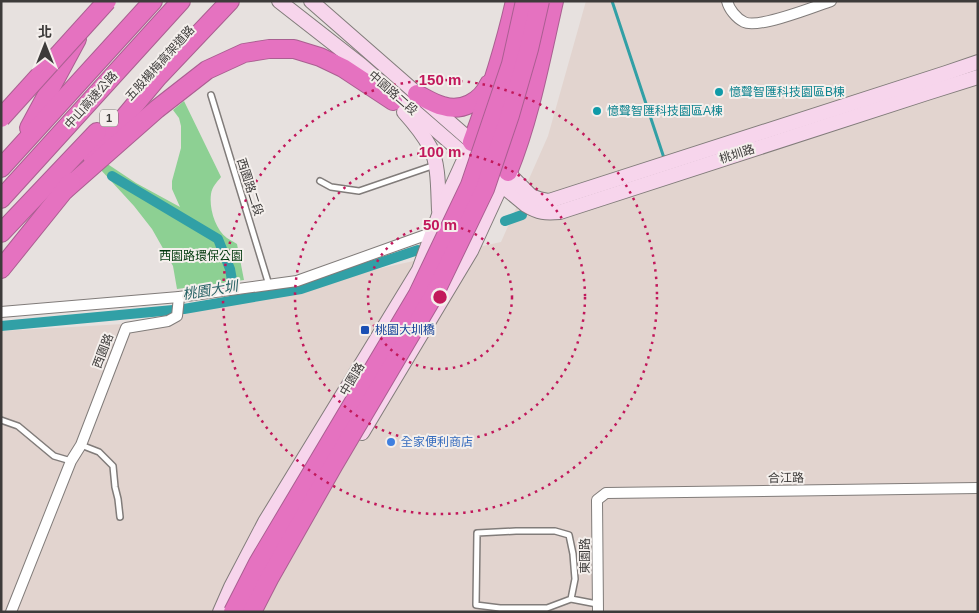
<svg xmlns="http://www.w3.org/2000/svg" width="979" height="613" viewBox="0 0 979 613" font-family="Helvetica,'Noto Sans TC',sans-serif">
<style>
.built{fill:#e2d4cf}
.green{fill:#8dd093}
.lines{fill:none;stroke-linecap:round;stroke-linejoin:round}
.stream{stroke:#31a0a6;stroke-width:3}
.canal{stroke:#31a0a6;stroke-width:10}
.lane-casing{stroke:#817c7a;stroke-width:8}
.street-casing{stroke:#817c7a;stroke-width:12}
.secondary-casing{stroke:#817c7a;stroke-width:16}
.highway-casing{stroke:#aa5f91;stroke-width:20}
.lane{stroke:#fff;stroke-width:5}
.street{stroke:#fff;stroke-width:10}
.secondary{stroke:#f7d5ec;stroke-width:14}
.highway{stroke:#e572c0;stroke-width:18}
.highway-bridge-casing{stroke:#aa5f91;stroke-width:20;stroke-linecap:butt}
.highway-bridge{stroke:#e572c0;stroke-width:18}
.ring{fill:none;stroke:#c2185b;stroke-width:2.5;stroke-dasharray:2.5 5}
.culture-dot{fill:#0f9aa8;stroke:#f4efec;stroke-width:2}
.transit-dot{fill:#1a4fb4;stroke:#f4efec;stroke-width:2}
.shop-dot{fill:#3f7fe0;stroke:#f4efec;stroke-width:2}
.labels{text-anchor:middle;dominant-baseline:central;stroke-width:4;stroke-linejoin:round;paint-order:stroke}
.shield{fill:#f4efec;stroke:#74716f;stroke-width:1}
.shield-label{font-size:11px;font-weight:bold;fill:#3d3b3a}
.street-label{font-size:12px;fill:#3d3b3a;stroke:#f4efec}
.culture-label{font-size:12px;fill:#0d838f;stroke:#f4efec;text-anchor:start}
.park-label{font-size:12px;fill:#00380c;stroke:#f4efec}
.transit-label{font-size:12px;fill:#164399;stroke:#f4efec;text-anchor:start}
.shop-label{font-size:12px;fill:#366cbe;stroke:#f4efec;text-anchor:start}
.water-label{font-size:14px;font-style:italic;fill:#276265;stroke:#f4efec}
.centre{fill:#c2185b;stroke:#f4efec;stroke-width:2.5}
.ring-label{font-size:15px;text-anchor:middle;font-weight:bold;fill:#c2185b;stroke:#f4efec;stroke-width:4;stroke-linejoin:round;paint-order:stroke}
</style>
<rect width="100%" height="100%" fill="#e7e1df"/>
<path class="built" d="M 586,1 L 978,1 L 978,612 L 1,612 L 1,331 L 141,323 L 235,300 L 501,242 L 548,136 Z"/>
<path class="green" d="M 184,101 L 221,177 C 217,182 212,187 211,194 C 209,208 215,229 227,238 C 230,240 234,242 237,244 L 244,280 L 177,289 L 173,266 L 152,229 L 134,206 L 101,170 L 106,163 L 136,183 L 180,207 L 172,189 L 172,181 L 181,148 L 181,126 L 179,118 L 173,110 Z"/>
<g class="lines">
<path class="stream" d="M 612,1 L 664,158"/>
<g class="canal">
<path d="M 112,176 L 218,239 L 230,269 L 235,297"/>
<path d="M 505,221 L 522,215"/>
<path d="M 1,326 L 184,309 L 301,289 L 418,250"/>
</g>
<defs>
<g id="lane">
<path d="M 211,95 L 269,285"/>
<path d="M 320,181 L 331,187 L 359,191 L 435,165"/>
<path d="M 1,420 L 18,426 L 54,456 L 71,461"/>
<path d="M 81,445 L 99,452 L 113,466 L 115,487 L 118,499 L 120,517"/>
<path d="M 571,599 L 575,579 L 573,554 L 569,535 L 555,531 L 516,531 L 477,533 L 476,605 L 500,608 L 547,608 L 571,599 L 597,604"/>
</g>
<g id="street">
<path d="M 727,1 C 729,9 736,18 744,22 C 758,29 814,7 831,1"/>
<path d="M 1,312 L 179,297 L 297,281 L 434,232"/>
<path d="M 11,612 L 71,461 L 81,445 L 126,328 L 168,321 L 177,316 L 179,297"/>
<path d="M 598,612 L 597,500 L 606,493 L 978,488"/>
</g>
<g id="secondary">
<path d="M 279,1 L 361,65 L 466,156 L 526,205 C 539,213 545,213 560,212 L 927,93 L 978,77"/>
<path d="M 311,1 L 479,148"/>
<path d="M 404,112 C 413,122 423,134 430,147 C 439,163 438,192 439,210"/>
<path d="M 501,166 L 531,196 L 539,199 L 549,201 L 946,73 L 978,62"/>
<path d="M 362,433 L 471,251 L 505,177"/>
<path d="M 220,612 L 231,587 L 265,522 L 419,270 L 439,215 L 469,149"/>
</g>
<g id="highway">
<path d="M 417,94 C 425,98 434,104 443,106 C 461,112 481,102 489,84"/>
<path d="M 29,128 L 77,39"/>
<path d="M 472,142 C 489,96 504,50 515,1"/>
<path d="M 92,156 L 158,77 L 230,1"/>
<path d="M 1,168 L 153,1"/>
<path d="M 508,172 C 530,118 541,58 554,1"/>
<path d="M 65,190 L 157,109 L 207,70 L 244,53 L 269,49 L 294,49 L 320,57 L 343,68 L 393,101"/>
<path d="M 1,199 L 181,1"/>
<path d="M 1,233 L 97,132"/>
<path d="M 1,269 L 71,182"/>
</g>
</defs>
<use href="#lane" class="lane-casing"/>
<use href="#street" class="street-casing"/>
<use href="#secondary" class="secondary-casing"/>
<use href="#highway" class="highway-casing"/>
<use href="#lane" class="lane"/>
<use href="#street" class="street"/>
<use href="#secondary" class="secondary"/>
<use href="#highway" class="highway"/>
<defs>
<g id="highway-bridge">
<path d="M 1,118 L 107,1"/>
<path d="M 233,612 L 258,563 L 418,294 L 470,185 L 511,64 L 525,1"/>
<path d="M 252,612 L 270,577 L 333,466 L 434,295 L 485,189 L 510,115 L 529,49 L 540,1"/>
</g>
</defs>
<use href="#highway-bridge" class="highway-bridge-casing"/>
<use href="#highway-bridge" class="highway-bridge"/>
</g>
<g class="ring">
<circle cx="440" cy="297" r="72"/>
<circle cx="440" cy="297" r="145"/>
<circle cx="440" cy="297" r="217"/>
</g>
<g class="culture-dot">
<circle cx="719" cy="92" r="5"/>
<circle cx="597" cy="111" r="5"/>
</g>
<rect class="transit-dot" x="360" y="325" width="10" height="10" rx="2.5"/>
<circle class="shop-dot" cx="391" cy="442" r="5"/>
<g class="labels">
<rect class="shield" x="100" y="109.5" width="18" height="17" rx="4"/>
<g class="shield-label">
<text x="109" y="118">1</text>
</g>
<g class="street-label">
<text transform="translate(160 63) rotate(-48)">五股楊梅高架道路</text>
<text transform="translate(393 93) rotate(41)">中園路二段</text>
<text transform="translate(91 100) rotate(-48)">中山高速公路</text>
<text transform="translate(737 154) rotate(-18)">桃圳路</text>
<text transform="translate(250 187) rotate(72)">西園路二段</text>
<text transform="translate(103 351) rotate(-69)">西園路</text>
<text transform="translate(352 379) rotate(-59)">中園路</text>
<text transform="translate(786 478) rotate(-1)">合江路</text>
<text transform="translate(585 556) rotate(-90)">東園路</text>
</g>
<g class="culture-label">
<text x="729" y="92">憶聲智匯科技園區B棟</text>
<text x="607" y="111">憶聲智匯科技園區A棟</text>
</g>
<g class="park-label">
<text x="201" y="256">西園路環保公園</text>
</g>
<g class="transit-label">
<text x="375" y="330">桃園大圳橋</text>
</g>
<g class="shop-label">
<text x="401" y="442">全家便利商店</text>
</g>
<g class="water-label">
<text transform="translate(210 290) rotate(-9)">桃園大圳</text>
</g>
</g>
<circle cx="440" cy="297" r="8" class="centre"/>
<g class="ring-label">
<text x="440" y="85">150 m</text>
<text x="440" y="157">100 m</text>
<text x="440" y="230">50 m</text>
</g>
<rect width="979" height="613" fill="none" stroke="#3d3b3a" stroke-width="5"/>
<g transform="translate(45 45)" stroke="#f4efec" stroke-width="4" paint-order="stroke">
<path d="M0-4L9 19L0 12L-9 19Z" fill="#3d3b3a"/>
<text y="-8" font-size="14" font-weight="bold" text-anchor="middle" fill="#3d3b3a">北</text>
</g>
</svg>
